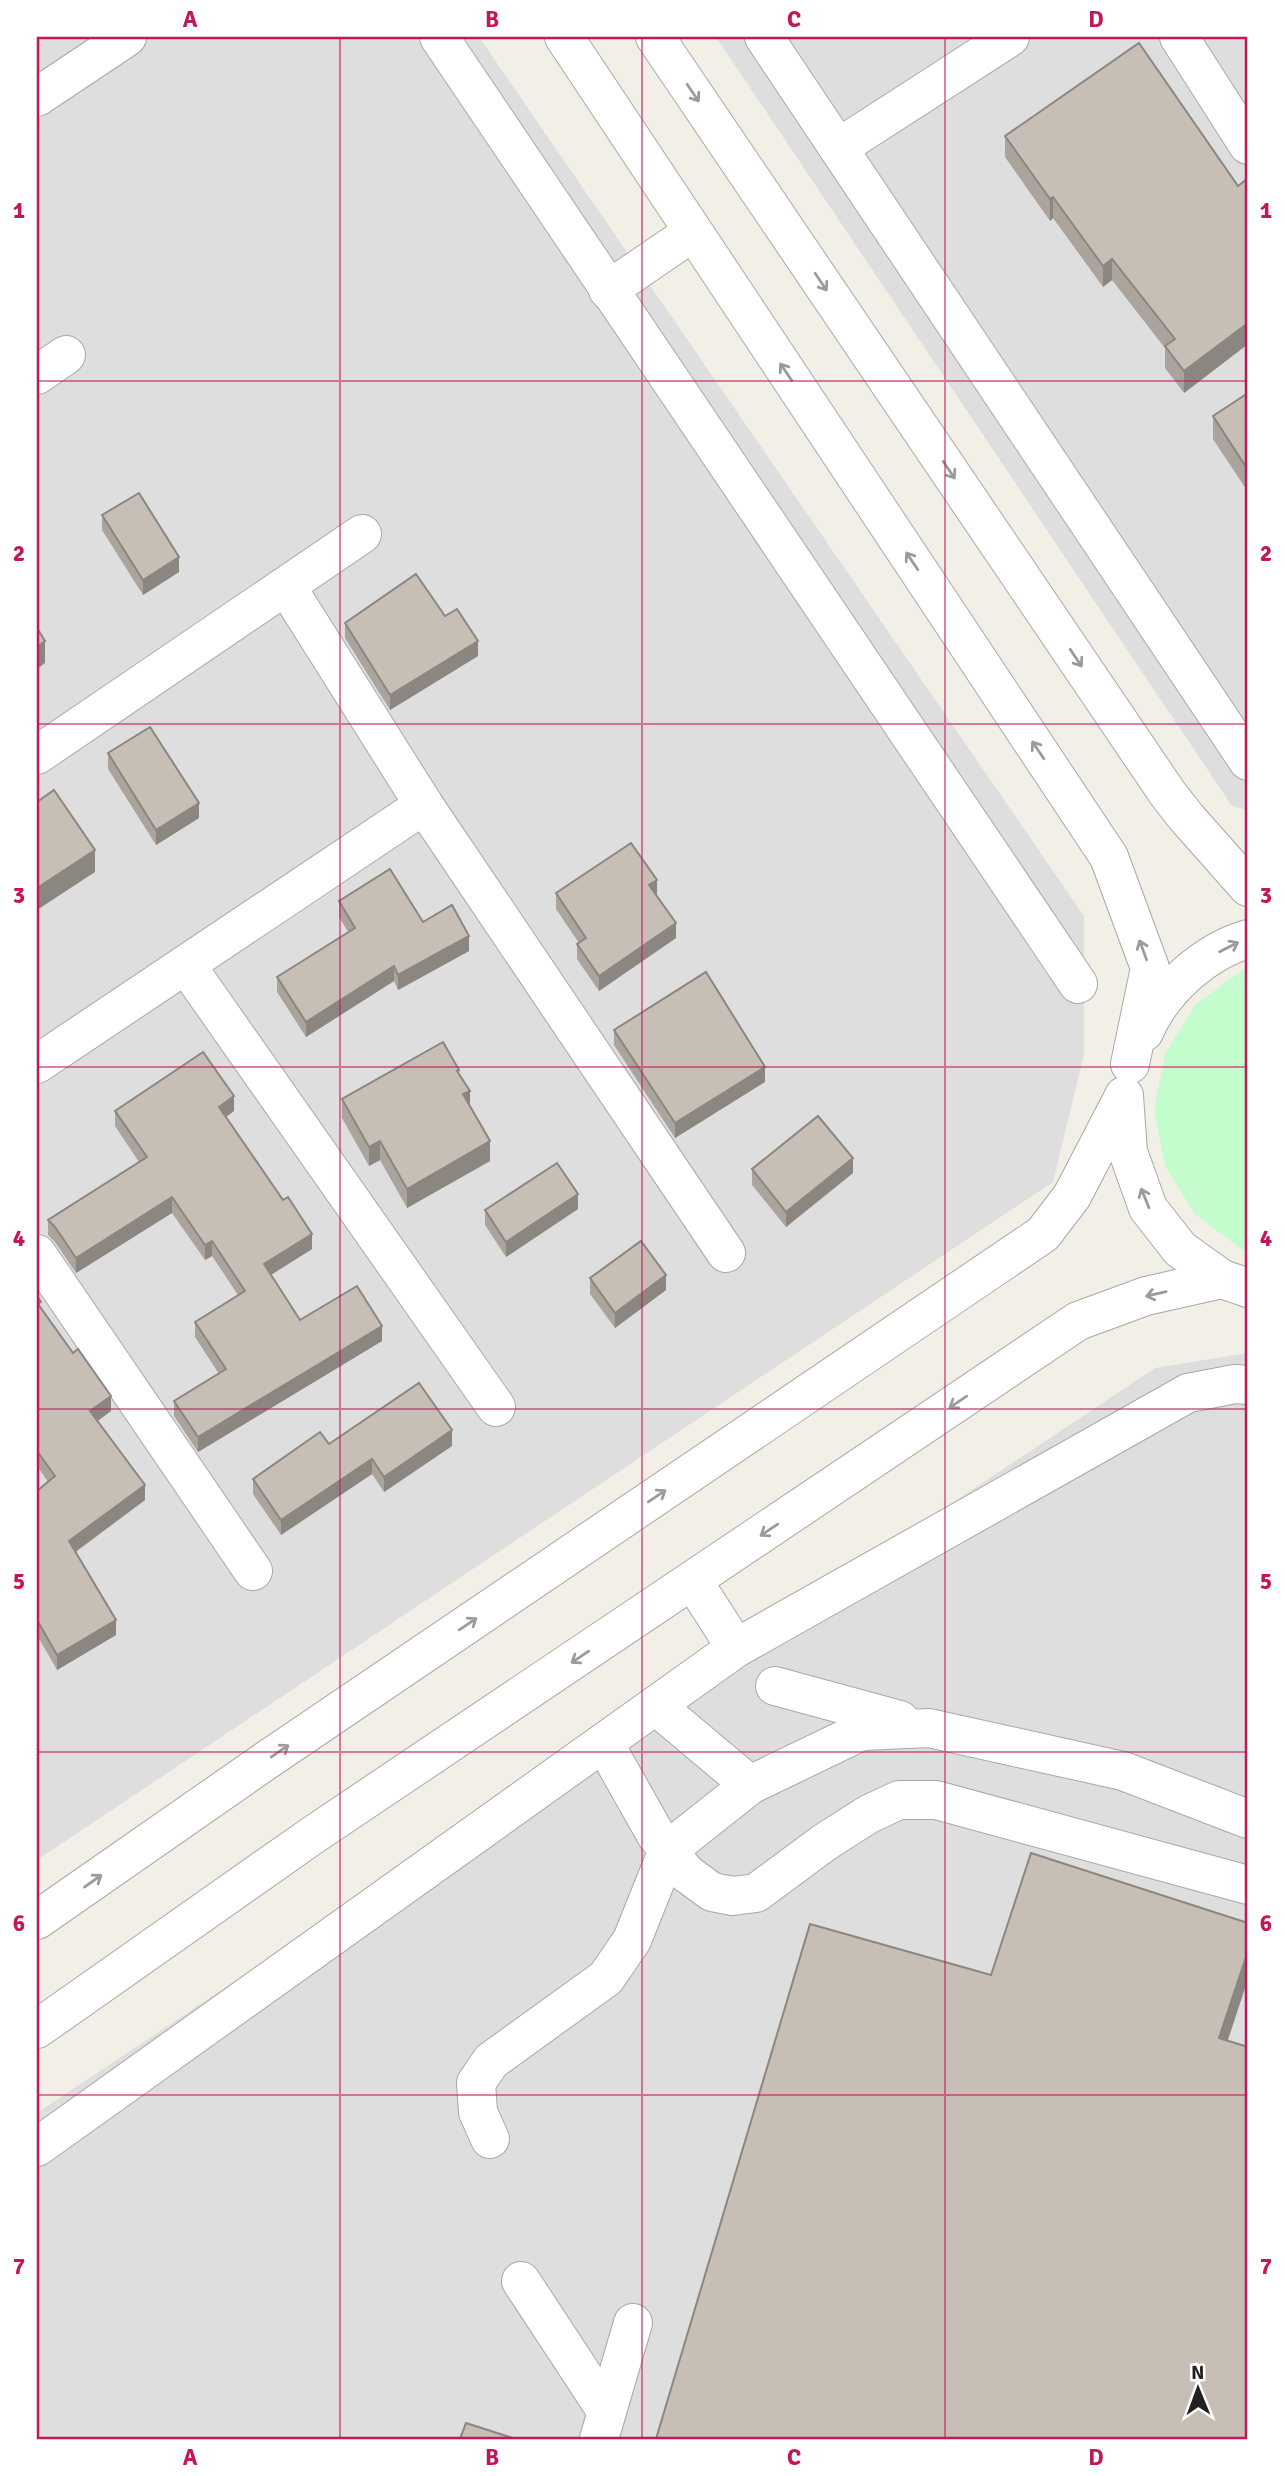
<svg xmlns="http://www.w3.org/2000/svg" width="1285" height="2476" viewBox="0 0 1285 2476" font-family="Signika,sans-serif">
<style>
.residential{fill:#dfdede}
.park{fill:#c3fdcd}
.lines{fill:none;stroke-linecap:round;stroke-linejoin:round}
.minor-casing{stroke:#a8a8a8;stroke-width:40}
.minor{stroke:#fff;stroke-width:38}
.wall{fill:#aba49d}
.shaded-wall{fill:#8b867f}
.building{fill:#c7bfb6;stroke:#8b867f;stroke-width:2}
.oneway{stroke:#9b9b9b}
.grid{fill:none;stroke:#c2185b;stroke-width:2;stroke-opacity:0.55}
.neatline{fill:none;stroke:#c2185b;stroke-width:2.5}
.grid-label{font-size:23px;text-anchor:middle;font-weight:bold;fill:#c2185b}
</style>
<rect width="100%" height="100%" fill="#f2efe7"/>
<g class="residential">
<path d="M 37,37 L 479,37 L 1084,916 L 1084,1054 L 1053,1182 L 37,1860 Z"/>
<path d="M 716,37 L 1248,37 L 1248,810 L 1232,806 Z"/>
<path d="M 1248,1353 L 1248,2439 L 37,2439 L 37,2113 L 1155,1368 Z"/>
</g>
<path class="park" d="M 1248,969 L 1248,1251 L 1241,1249 L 1195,1214 L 1165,1166 L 1154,1110 L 1165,1054 L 1195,1005 L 1241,971 Z"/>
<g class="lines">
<defs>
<g id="minor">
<path d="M 439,37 L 1078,984"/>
<path d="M 564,37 L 1109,857 L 1150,968 L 1130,1064"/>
<path d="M 655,37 L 1168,794 L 1186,817 L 1248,887"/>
<path d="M 764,37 L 1248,761"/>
<path d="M 1179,37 L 1248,145"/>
<path d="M 37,97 L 127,37"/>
<path d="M 838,148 L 1010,37"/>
<path d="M 608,290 L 693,232"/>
<path d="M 37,375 L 66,355"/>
<path d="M 286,586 L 424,805 L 726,1253"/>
<path d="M 37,755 L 362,534"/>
<path d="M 186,965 L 496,1407"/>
<path d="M 1144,1032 C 1162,990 1204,952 1248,939"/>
<path d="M 37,1064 L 424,805"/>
<path d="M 1124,1096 L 1128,1152 L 1148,1208 L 1180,1249 L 1222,1279 L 1248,1288"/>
<path d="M 37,1254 L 253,1571"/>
<path d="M 693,1581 L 736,1648"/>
<path d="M 775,1686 L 900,1720"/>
<path d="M 656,1706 L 750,1785 L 862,1731 L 929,1728 L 1123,1771 L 1248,1819"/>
<path d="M 604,1743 L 656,1835 L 686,1873 L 712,1892 L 733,1896 L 756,1893 L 825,1842 L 869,1814 L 899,1800 L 936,1800 L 1248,1885"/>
<path d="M 37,1920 L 264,1762 L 1043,1234 L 1072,1196 L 1124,1096"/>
<path d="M 37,2029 L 313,1835 L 1078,1321 L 1146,1296 L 1222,1279"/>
<path d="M 490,2139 L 478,2112 L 476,2083 L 491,2061 L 606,1978 L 632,1940 L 668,1850 L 750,1785"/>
<path d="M 37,2147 L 736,1648 L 1188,1393 L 1235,1384 L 1248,1385"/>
<path d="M 521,2281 L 607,2412"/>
<path d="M 599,2439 L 633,2323"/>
</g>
</defs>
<use href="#minor" class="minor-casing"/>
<use href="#minor" class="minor"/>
</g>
<g class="wall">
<path d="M 1005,136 L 1238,186 L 1248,178 L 1248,344 L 1184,393 L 1165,368 L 1165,348 L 1112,280 L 1103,287 L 1053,218 L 1050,221 L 1005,157 Z"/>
<path d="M 1248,393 L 1248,492 L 1213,439 L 1213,416 Z"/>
<path d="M 102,515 L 179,572 L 143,595 L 102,530 Z"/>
<path d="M 445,616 L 478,656 L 390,710 L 345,638 L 345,623 Z"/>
<path d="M 108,753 L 199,818 L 156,845 L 108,769 Z"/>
<path d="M 556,893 L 657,896 L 676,938 L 599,991 L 577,959 L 577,944 L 579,943 L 556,909 Z"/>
<path d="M 339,901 L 423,922 L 469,951 L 398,990 L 394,981 L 306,1037 L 277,992 L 277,977 L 348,932 L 339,917 Z"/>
<path d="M 614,1030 L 765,1082 L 675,1138 L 614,1045 Z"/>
<path d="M 459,1074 L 490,1161 L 407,1208 L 380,1160 L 369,1166 L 342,1118 L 342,1099 Z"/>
<path d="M 115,1111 L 234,1111 L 226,1117 L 312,1249 L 271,1275 L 300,1320 L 382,1341 L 198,1452 L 174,1416 L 174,1401 L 219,1374 L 195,1337 L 195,1322 L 238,1295 L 212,1256 L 205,1260 L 172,1213 L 76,1273 L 55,1242 L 48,1235 L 48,1220 L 139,1162 L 115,1126 Z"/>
<path d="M 752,1169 L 853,1173 L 786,1227 L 752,1185 Z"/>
<path d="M 578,1209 L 506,1257 L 485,1225 L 485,1210 Z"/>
<path d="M 590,1278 L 666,1290 L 615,1328 L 590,1294 Z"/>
<path d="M 37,1296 L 41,1308 L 111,1411 L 98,1421 L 145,1500 L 76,1552 L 116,1635 L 57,1670 L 37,1635 L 37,1491 L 48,1482 L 37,1466 Z"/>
<path d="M 452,1446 L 384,1492 L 372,1474 L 281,1535 L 253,1494 L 253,1479 Z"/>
</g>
<g class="shaded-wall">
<path d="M 1053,197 L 1053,218 L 1050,221 L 1050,199 Z"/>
<path d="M 1112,259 L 1112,280 L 1103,287 L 1103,266 Z"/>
<path d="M 1248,323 L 1248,344 L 1184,393 L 1184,371 Z"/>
<path d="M 179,557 L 179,572 L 143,595 L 143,580 Z"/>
<path d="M 45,641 L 45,663 L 37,669 L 37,647 Z"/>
<path d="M 478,641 L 478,656 L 390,710 L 390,695 Z"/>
<path d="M 199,803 L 199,818 L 156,845 L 156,830 Z"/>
<path d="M 95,850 L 95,872 L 37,910 L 37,888 Z"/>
<path d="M 657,880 L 657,895 L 649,885 Z"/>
<path d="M 676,923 L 676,938 L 599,991 L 599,976 Z"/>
<path d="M 469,936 L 469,951 L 398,990 L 398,975 Z"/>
<path d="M 394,966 L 394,981 L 306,1037 L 306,1022 Z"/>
<path d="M 765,1067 L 765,1082 L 675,1138 L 675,1123 Z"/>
<path d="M 470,1091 L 470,1110 L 463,1094 Z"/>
<path d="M 234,1096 L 234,1111 L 219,1122 L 219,1107 Z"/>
<path d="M 380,1141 L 380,1160 L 369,1166 L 369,1147 Z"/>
<path d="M 490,1141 L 490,1161 L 407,1208 L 407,1189 Z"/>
<path d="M 853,1158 L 853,1173 L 786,1227 L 786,1212 Z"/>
<path d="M 578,1194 L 578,1209 L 506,1257 L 506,1242 Z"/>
<path d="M 172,1197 L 172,1213 L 76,1273 L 76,1258 Z"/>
<path d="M 312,1234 L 312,1249 L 264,1279 L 264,1264 Z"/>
<path d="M 212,1241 L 212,1256 L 205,1260 L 205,1245 Z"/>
<path d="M 666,1275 L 666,1290 L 615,1328 L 615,1313 Z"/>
<path d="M 382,1326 L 382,1341 L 198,1452 L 198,1437 Z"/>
<path d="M 111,1396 L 111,1411 L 90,1426 L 90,1411 Z"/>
<path d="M 452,1430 L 452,1446 L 384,1492 L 384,1477 Z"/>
<path d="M 372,1459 L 372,1474 L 281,1535 L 281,1520 Z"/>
<path d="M 145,1485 L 145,1500 L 69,1556 L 69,1541 Z"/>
<path d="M 116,1620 L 116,1635 L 57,1670 L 57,1655 Z"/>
<path d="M 1248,1951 L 1248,1979 L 1219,2067 L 1219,2038 Z"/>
</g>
<g class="building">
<path d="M 1139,43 L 1238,186 L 1248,178 L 1248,323 L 1184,371 L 1165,346 L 1175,339 L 1112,259 L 1103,266 L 1053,197 L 1050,199 L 1005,136 Z"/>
<path d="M 1248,393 L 1248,470 L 1213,416 Z"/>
<path d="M 139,493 L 179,557 L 143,580 L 102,515 Z"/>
<path d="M 416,574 L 445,616 L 457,609 L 478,641 L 390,695 L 345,623 Z"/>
<path d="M 37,628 L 45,641 L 37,647 Z"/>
<path d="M 150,727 L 199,803 L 156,830 L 108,753 Z"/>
<path d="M 54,790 L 95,850 L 37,888 L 37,802 Z"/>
<path d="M 631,843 L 657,880 L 649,885 L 676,923 L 599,976 L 577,944 L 586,938 L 556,893 Z"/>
<path d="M 390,869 L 423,922 L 452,905 L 469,936 L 398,975 L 394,966 L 306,1022 L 277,977 L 355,928 L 339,901 Z"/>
<path d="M 706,972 L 765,1067 L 675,1123 L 614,1030 Z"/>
<path d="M 443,1042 L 459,1070 L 457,1071 L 470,1091 L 463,1094 L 490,1141 L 407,1189 L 380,1141 L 369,1147 L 342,1099 Z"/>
<path d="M 203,1052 L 234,1096 L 219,1107 L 283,1200 L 288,1197 L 312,1234 L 264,1264 L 300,1320 L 357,1286 L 382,1326 L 198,1437 L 174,1401 L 226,1369 L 195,1322 L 245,1291 L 212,1241 L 205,1245 L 172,1197 L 76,1258 L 55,1227 L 48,1220 L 147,1157 L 115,1111 Z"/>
<path d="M 818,1116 L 853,1158 L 786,1212 L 752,1169 Z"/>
<path d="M 557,1163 L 578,1194 L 506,1242 L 485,1210 Z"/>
<path d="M 641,1241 L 666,1275 L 615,1313 L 590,1278 Z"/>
<path d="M 37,1296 L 41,1302 L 38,1304 L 73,1353 L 78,1349 L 111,1396 L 90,1411 L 145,1485 L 69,1541 L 116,1620 L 57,1655 L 37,1620 L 37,1491 L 55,1476 L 37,1451 Z"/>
<path d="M 419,1383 L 452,1430 L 384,1477 L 372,1459 L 281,1520 L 253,1479 L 320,1432 L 329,1444 Z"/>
<path d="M 1031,1853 L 1248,1923 L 1248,1951 L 1219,2038 L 1248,2047 L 1248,2439 L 656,2439 L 810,1924 L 991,1975 Z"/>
<path d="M 466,2423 L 516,2439 L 460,2439 Z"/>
</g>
<defs><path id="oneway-shaft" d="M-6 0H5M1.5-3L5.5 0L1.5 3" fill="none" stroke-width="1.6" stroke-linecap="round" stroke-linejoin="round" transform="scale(1.75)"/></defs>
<g class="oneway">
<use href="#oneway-shaft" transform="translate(693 93) rotate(56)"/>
<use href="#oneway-shaft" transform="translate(821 282) rotate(56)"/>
<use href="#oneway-shaft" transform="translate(786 372) rotate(-124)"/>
<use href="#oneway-shaft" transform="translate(949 470) rotate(56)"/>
<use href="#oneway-shaft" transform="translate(912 561) rotate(-124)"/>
<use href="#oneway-shaft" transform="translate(1076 658) rotate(56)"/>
<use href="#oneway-shaft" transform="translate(1038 750) rotate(-124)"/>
<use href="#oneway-shaft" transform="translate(1229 947) rotate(-27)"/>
<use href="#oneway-shaft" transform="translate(1143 950) rotate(-110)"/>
<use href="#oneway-shaft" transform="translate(1145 1198) rotate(-112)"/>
<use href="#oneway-shaft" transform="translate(1156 1294) rotate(167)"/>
<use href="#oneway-shaft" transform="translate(958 1402) rotate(146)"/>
<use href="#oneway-shaft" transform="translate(657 1496) rotate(-34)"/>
<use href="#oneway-shaft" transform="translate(769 1530) rotate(146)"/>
<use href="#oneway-shaft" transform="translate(468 1624) rotate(-34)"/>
<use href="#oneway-shaft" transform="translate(580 1657) rotate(146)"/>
<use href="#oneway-shaft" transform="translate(280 1751) rotate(-34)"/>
<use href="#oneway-shaft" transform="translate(93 1881) rotate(-35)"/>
</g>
<path class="grid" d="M 340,37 L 340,2439M 642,37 L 642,2439M 945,37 L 945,2439M 37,381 L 1248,381M 37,724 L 1248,724M 37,1067 L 1248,1067M 37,1409 L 1248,1409M 37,1752 L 1248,1752M 37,2095 L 1248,2095"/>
<rect width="1285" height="2476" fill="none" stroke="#ffffff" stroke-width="77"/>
<g transform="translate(1198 2389) rotate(359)" stroke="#ffffff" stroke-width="5" paint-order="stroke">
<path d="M0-5L12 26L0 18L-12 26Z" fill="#212121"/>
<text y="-10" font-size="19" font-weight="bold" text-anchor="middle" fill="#212121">N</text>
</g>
<rect x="38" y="38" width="1208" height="2400" class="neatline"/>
<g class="grid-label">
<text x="190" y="27">A</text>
<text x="492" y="27">B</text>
<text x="794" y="27">C</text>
<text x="1096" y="27">D</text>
<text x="19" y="218">1</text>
<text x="1266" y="218">1</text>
<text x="19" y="561">2</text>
<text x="1266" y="561">2</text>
<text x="19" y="903">3</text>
<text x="1266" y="903">3</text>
<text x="19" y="1246">4</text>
<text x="1266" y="1246">4</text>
<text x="19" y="1589">5</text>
<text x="1266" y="1589">5</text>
<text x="19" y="1931">6</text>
<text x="1266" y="1931">6</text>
<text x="19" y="2274">7</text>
<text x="1266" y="2274">7</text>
<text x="190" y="2465">A</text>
<text x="492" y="2465">B</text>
<text x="794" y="2465">C</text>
<text x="1096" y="2465">D</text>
</g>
</svg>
